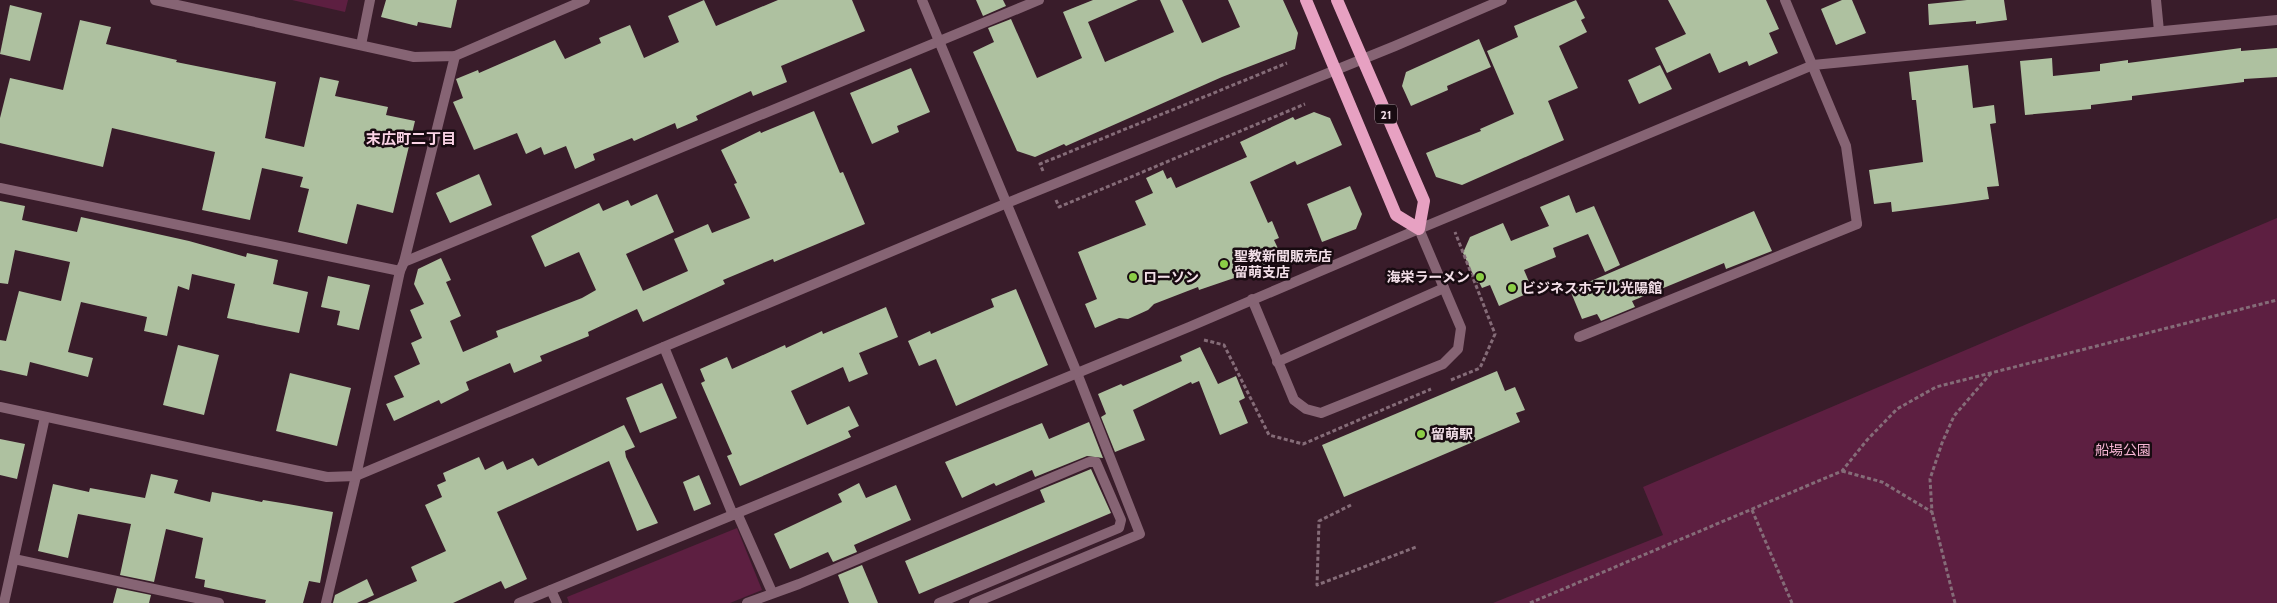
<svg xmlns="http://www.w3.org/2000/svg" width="2277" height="603" viewBox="0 0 2277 603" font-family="Cabin,'Noto Sans JP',sans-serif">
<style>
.green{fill:#5d1f41}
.building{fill:#aec1a0}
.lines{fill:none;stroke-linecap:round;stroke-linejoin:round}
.path{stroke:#856c78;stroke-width:3;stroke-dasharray:4 2.5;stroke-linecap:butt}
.service{stroke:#866474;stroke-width:10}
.minor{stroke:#866474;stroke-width:10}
.tertiary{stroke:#866474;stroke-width:10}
.primary{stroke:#e7a1c2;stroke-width:12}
.poi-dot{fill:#8bce46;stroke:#180b11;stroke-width:2}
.labels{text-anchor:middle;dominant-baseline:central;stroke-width:5;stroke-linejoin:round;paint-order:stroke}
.shield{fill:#180b11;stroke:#b19fa7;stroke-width:1}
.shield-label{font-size:12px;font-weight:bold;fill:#f2dee7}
.poi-label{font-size:14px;font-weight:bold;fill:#f2dee7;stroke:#180b11;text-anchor:start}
.park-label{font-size:14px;fill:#f6b5d3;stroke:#180b11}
.neighbourhood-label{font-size:15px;font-weight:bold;fill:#fad3e5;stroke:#180b11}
</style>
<rect width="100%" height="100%" fill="#391c2a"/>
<g class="green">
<path d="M 292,0 L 348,0 L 345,12 Z"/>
<path d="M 2277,218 L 2277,603 L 1493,603 L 1663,535 L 1643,487 Z"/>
<path d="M 737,528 L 762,590 L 730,603 L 569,603 L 567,597 Z"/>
</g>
<g class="building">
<path d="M 386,0 L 457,0 L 451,28 L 418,22 L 417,26 L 381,17 Z"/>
<path d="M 704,0 L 716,26 L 778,0 L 852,0 L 865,31 L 781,66 L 787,82 L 753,96 L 751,91 L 696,116 L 698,120 L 677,129 L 675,123 L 634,141 L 632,138 L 593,154 L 595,160 L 575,169 L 566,146 L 544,155 L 541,147 L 526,154 L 517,133 L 474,150 L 453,102 L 463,98 L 456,79 L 478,70 L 479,73 L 555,40 L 565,59 L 601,43 L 599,38 L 630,25 L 644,58 L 679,42 L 668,16 Z"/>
<path d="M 976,0 L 1003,0 L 1006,6 L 983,16 Z"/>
<path d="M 1093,0 L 1138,0 L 1088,22 L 1105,62 L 1174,32 L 1160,0 L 1182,0 L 1202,43 L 1240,27 L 1228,0 L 1283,0 L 1298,33 L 1295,49 L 1222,77 L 1066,146 L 1064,144 L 1035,157 L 1017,151 L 973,52 L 994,42 L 988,28 L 1011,19 L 1037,78 L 1082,58 L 1063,12 Z"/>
<path d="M 1576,0 L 1585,18 L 1581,20 L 1587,32 L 1559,46 L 1578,88 L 1548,101 L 1564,140 L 1462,185 L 1436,177 L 1426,153 L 1481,131 L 1480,129 L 1514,114 L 1487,51 L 1518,37 L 1514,26 Z"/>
<path d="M 1668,0 L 1766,0 L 1779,29 L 1769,33 L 1778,53 L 1749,66 L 1747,61 L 1719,73 L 1710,53 L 1667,73 L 1655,48 L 1686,34 Z"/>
<path d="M 1842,0 L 1852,0 L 1866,33 L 1836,45 L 1821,9 Z"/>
<path d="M 1967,0 L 2004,0 L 2007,20 L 1976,24 L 1976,21 L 1929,25 L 1928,4 Z"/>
<path d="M 10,5 L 42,13 L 30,61 L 0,54 Z"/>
<path d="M 80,20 L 111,27 L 106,44 L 177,60 L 176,62 L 276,82 L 265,138 L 304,147 L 320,77 L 339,81 L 335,96 L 388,107 L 386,115 L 415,121 L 393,213 L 357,204 L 347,244 L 298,232 L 309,189 L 300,187 L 303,177 L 262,168 L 250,220 L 202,210 L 215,152 L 112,128 L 103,167 L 0,143 L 0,118 L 10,78 L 63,90 Z"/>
<path d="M 1479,39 L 1491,67 L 1447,86 L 1448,90 L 1411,106 L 1402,86 L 1406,72 Z"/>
<path d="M 2241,48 L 2241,51 L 2277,48 L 2277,77 L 2244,79 L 2244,82 L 2132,96 L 2132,100 L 2091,105 L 2091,109 L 2025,115 L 2020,61 L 2052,58 L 2053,76 L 2100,71 L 2100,64 L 2128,60 L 2128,63 Z"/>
<path d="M 1660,65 L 1672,89 L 1639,104 L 1628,80 Z"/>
<path d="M 1968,65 L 1973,108 L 1994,105 L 1996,123 L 1990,124 L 1999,186 L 1987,187 L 1989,199 L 1954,204 L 1892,212 L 1891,202 L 1874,204 L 1869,170 L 1923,162 L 1916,100 L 1912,100 L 1909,72 Z"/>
<path d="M 911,68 L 930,112 L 897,126 L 899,132 L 872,144 L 850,93 Z"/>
<path d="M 814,111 L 840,173 L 843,172 L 865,224 L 774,262 L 773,259 L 723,280 L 725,284 L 643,322 L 637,309 L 588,332 L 589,336 L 540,356 L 542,361 L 514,373 L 510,363 L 466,382 L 469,390 L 441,404 L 439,400 L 394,421 L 386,404 L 404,397 L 394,376 L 420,364 L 411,343 L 422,338 L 410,310 L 424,304 L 414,284 L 418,269 L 441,258 L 451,280 L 446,282 L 461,316 L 450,321 L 463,352 L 498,337 L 496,331 L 582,298 L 596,290 L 579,252 L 545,267 L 531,236 L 599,203 L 603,211 L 628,200 L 631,206 L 657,194 L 674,232 L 626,254 L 643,291 L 688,271 L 674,239 L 708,224 L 712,233 L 750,218 L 734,184 L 737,183 L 721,150 L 760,131 L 761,133 Z"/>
<path d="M 1314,112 L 1330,118 L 1342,145 L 1297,165 L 1295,161 L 1250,182 L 1268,223 L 1272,221 L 1279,238 L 1274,240 L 1282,257 L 1243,275 L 1199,290 L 1198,287 L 1154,304 L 1148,310 L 1137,315 L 1128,319 L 1119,318 L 1095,328 L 1085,304 L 1097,299 L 1078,252 L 1146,225 L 1135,201 L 1153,193 L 1146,178 L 1163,170 L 1167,179 L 1171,177 L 1176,188 L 1247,157 L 1240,142 L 1293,117 L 1295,120 Z"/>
<path d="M 479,174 L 492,205 L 450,223 L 436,193 Z"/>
<path d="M 1350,186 L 1362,214 L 1356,229 L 1322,242 L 1307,204 Z"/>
<path d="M 1569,195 L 1576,213 L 1594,206 L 1620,265 L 1605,272 L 1588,234 L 1553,248 L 1556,257 L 1524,270 L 1533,291 L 1499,306 L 1490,285 L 1482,288 L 1479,282 L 1477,283 L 1463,253 L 1470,237 L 1503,223 L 1511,241 L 1549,226 L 1540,207 Z"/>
<path d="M 0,201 L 25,206 L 22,220 L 77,232 L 81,217 L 189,241 L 246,257 L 247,253 L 278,260 L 273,284 L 308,292 L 299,333 L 227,318 L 235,284 L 192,274 L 189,290 L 178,286 L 167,336 L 144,331 L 147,317 L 81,302 L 68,352 L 93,358 L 88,377 L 30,362 L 27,376 L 0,370 L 0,340 L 6,341 L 19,291 L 61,301 L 70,262 L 15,250 L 8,284 L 0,283 Z"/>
<path d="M 1754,211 L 1772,251 L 1726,269 L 1724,263 L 1632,301 L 1635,307 L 1601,321 L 1597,314 L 1582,319 L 1570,290 Z"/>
<path d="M 328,276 L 370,285 L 359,330 L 337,325 L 340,311 L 321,307 Z"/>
<path d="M 1016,289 L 1048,365 L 956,406 L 936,359 L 919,366 L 908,341 L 930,331 L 931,334 L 994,307 L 991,299 Z"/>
<path d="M 886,307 L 898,337 L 859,353 L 868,374 L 849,382 L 843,367 L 791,391 L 807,425 L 849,406 L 859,426 L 848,431 L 851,437 L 740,486 L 727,456 L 732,454 L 701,383 L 705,381 L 700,369 L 727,357 L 732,369 L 785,345 L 786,348 L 822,331 L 823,334 Z"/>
<path d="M 178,345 L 219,355 L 204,415 L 163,405 Z"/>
<path d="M 1200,347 L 1218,384 L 1236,376 L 1245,398 L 1239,401 L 1248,423 L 1220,435 L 1199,381 L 1192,384 L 1191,382 L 1133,410 L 1145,440 L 1115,452 L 1101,417 L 1106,414 L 1098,394 L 1121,384 L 1123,386 L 1182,361 L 1180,356 Z"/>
<path d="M 1497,371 L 1505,391 L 1515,387 L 1525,410 L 1516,413 L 1520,422 L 1344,497 L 1322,445 Z"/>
<path d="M 290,373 L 351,388 L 337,446 L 276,431 Z"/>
<path d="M 662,383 L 677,418 L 640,433 L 626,398 Z"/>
<path d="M 1089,422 L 1103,458 L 1087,456 L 1035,477 L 1032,470 L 996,486 L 994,483 L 962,498 L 945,462 L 1042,423 L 1049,439 Z"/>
<path d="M 624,425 L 635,447 L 625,451 L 626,457 L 658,523 L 637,531 L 609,461 L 497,512 L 527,579 L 505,589 L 501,581 L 453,603 L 367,603 L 417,581 L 411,567 L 446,551 L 425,505 L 442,497 L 437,485 L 446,481 L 443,473 L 479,457 L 485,470 L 503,461 L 507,470 L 533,458 L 538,466 Z"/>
<path d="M 0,439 L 25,444 L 17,479 L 0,475 Z"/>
<path d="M 1091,469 L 1111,513 L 919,594 L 905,561 L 1045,502 L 1040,490 Z"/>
<path d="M 151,474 L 178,480 L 174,493 L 210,502 L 212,492 L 262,502 L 263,500 L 288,504 L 333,512 L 320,583 L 309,581 L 303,603 L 265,603 L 266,600 L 204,587 L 205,580 L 195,578 L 203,538 L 166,529 L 154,582 L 120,575 L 131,524 L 78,514 L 68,558 L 38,551 L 53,484 L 89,492 L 90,488 L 145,498 Z"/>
<path d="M 699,475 L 711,504 L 694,511 L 683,482 Z"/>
<path d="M 859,483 L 866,498 L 896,485 L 911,520 L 854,545 L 857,552 L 833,562 L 828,552 L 790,569 L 774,534 L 842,502 L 838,494 Z"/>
<path d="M 862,565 L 878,603 L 849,603 L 838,575 Z"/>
<path d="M 367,579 L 374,595 L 357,603 L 333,603 L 335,595 Z"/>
<path d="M 117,588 L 151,595 L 149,603 L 113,603 Z"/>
</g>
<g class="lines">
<g class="path">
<path d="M 1043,171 L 1040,164 L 1287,63"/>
<path d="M 1056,200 L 1059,207 L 1305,104"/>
<path d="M 1204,340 L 1224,345 L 1269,435 L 1303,444 L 1431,389"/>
<path d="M 1451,380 L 1480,368 L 1495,334 L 1455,232"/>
<path d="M 1842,471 L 1882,482 L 1932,512"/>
<path d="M 1351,505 L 1319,521 L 1317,585 L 1416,547"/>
<path d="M 1752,510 L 1792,603"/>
<path d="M 1530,603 L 1842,471 L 1867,440 L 1897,409 L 1936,387 L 2277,300"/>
<path d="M 1955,603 L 1932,512 L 1930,479 L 1942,443 L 1954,416 L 1992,372"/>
</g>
<g class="service">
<path d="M 2156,0 L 2159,31"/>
<path d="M 1252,299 L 1294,400 L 1306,409 L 1321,413 L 1443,364 L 1458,349 L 1461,328 L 1419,229"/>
<path d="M 1579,337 L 1857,224"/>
<path d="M 1277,362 L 1444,288"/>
<path d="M 737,513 L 772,592"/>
<path d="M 747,603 L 799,584 L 1089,462 L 1096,462 L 1121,520 L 1119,528 L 939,603"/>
</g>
<g class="minor">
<path d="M 155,0 L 414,57 L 455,56 L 585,0"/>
<path d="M 1785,0 L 1846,146 L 1857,224"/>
<path d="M 361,45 L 370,0"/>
<path d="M 0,188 L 400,271"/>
<path d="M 404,262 L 1039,0"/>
<path d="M 664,347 L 733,515"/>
<path d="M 14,559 L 219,603"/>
<path d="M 551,590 L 557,603"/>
<path d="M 4,603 L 45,417"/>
<path d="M 326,603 L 356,476 L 400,271 L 404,262 L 455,56"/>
<path d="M 974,603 L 1140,534 L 1077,373"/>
</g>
<g class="tertiary">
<path d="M 922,0 L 1077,373"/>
<path d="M 0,407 L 327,477 L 356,476 L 1007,203 L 1395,46 L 1502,0"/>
<path d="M 519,603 L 1189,327 L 1419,229 L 1813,65 L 2277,20"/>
</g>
<path class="primary" d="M 1306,0 L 1396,215 L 1419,229 L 1424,201 L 1337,0"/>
</g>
<g class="poi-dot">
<circle cx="1224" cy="264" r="5"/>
<circle cx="1133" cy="277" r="5"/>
<circle cx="1480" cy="277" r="5"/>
<circle cx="1512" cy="288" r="5"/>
<circle cx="1421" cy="434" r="5"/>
</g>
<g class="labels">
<rect class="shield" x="1375" y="104.5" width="22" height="19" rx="4"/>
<g class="shield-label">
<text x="1386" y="114">21</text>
</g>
<g class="poi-label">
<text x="1234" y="256">聖教新聞販売店<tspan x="1234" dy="16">留萌支店</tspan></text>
<text x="1143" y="277">ローソン</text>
<text x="1470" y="277" text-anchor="end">海栄ラーメン</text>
<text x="1522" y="288">ビジネスホテル光陽館</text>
<text x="1431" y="434">留萌駅</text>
</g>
<g class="park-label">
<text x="2123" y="450">船場公園</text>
</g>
<g class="neighbourhood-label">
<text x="411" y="139">末広町二丁目</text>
</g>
</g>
</svg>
